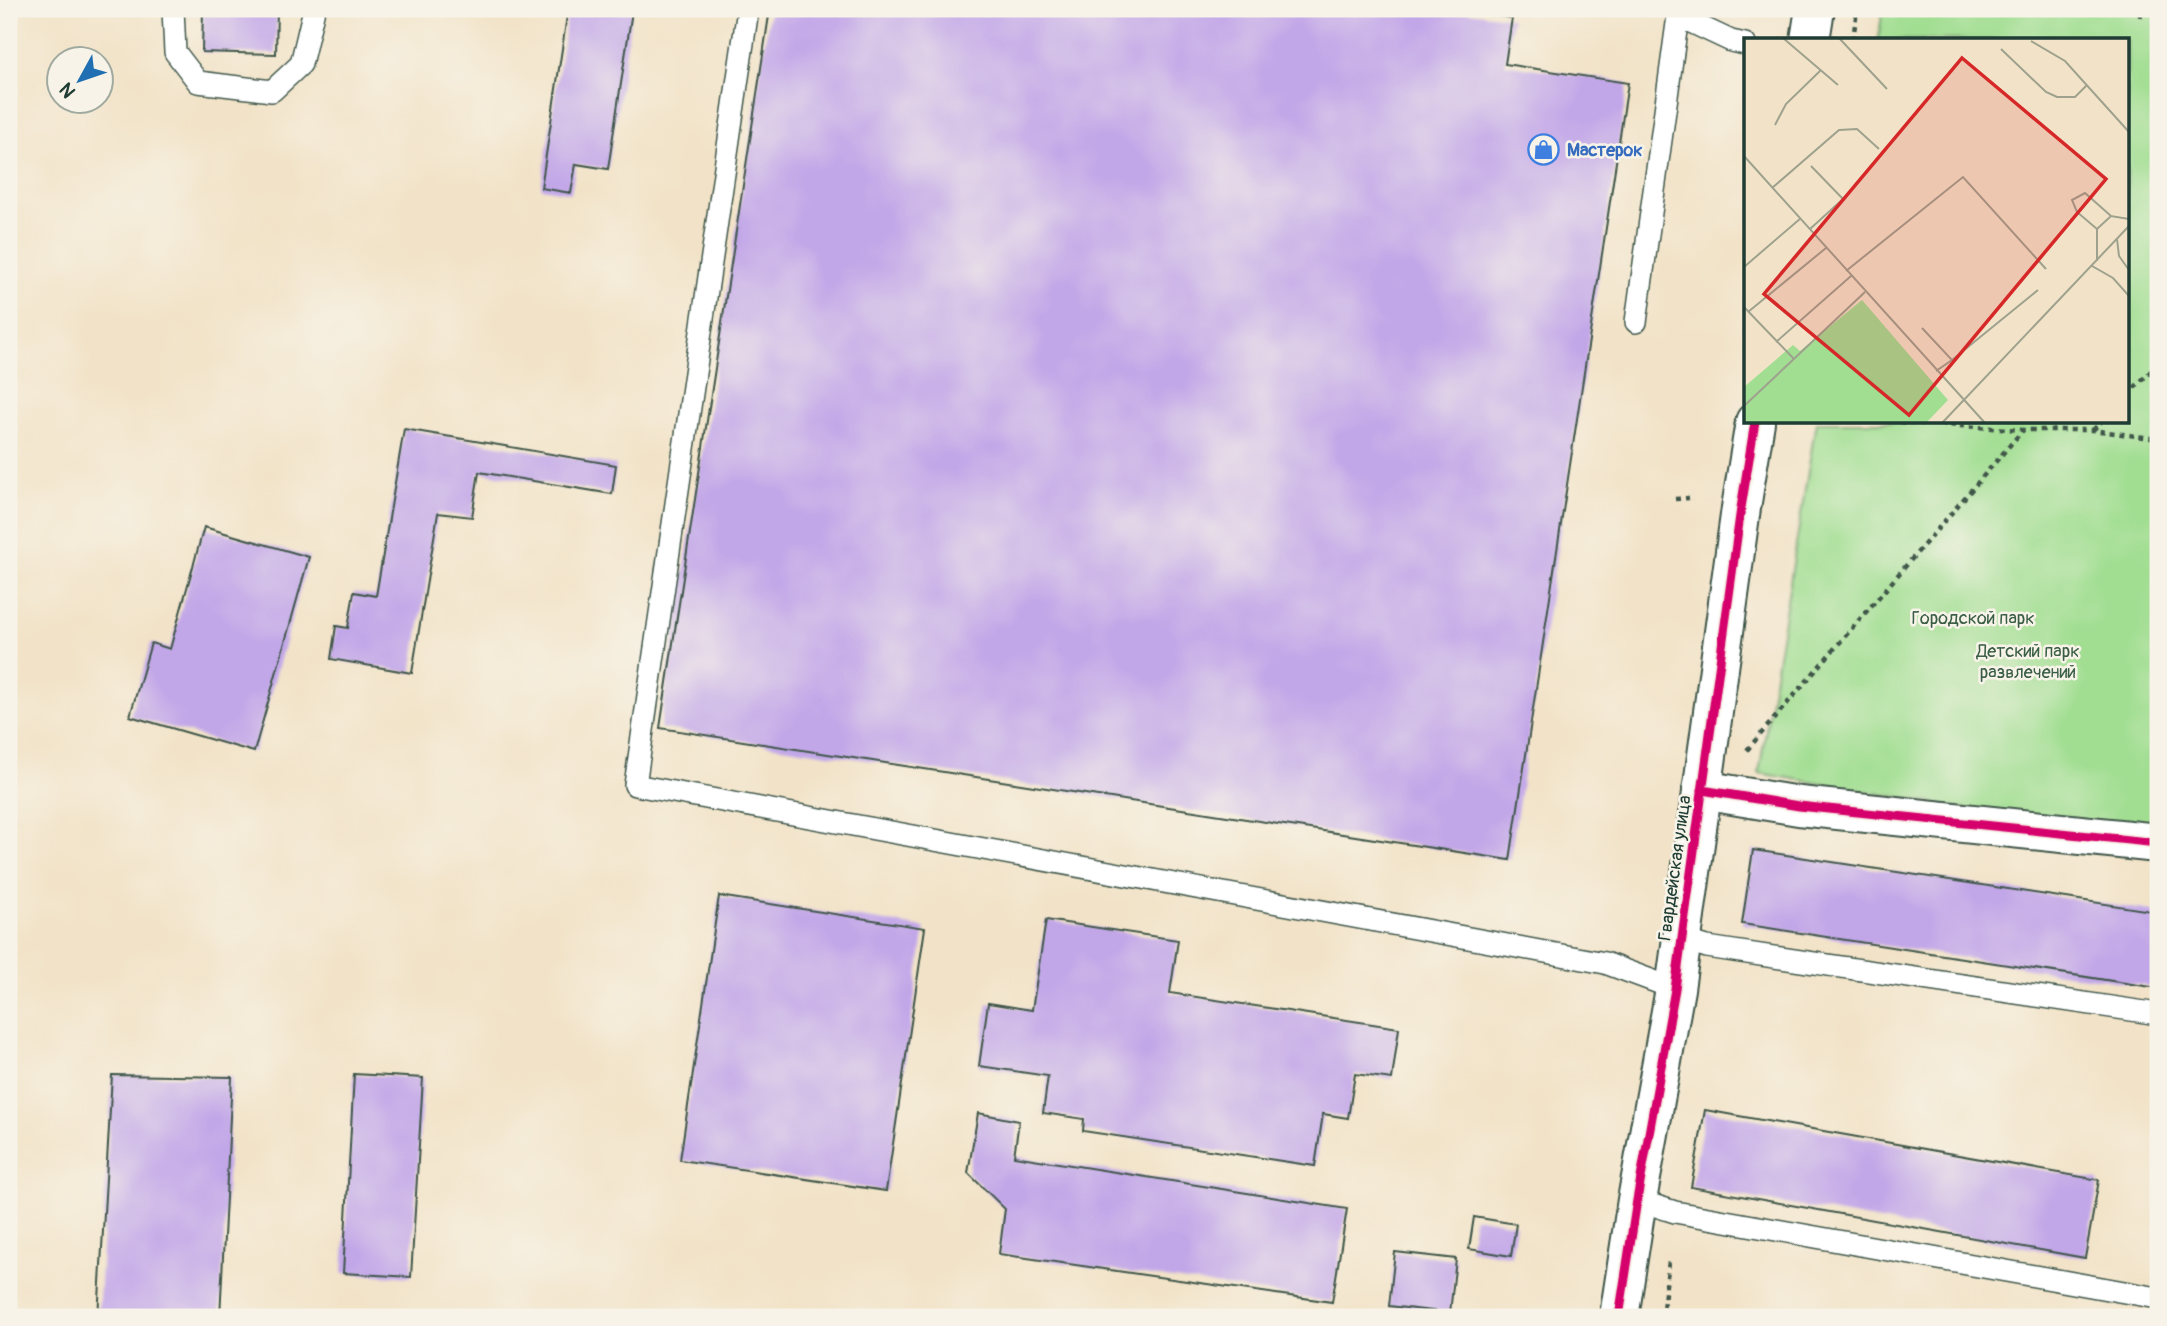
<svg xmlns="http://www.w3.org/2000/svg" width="2167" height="1326" viewBox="0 0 2167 1326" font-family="Pangolin,sans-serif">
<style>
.green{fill:#a1de92;stroke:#608e63;stroke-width:2}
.building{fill:#c2a7e8}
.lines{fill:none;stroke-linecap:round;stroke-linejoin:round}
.lane-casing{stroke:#3f564a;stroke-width:24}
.street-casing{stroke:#3f564a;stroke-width:42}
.secondary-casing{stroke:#3f564a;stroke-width:42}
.path{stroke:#3f564a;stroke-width:4.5;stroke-dasharray:5 5;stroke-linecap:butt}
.lane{stroke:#fff;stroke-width:21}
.street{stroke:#fff;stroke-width:38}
.secondary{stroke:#fff;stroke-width:38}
.cycleway-casing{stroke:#f7f3e8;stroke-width:13}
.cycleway{stroke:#d6006c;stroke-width:9}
.labels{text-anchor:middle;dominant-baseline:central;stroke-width:5;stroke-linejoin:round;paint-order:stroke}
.shop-label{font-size:18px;font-weight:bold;fill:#366cbe;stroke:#f7f3e8;text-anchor:start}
.park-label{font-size:18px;fill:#395d47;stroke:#f7f3e8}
.street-label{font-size:18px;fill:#1f3d34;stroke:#f7f3e8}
.inset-road{fill:none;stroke:#9ea18d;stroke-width:2}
.view{fill:#d62828;fill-opacity:0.15;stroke:#d62828;stroke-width:3.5}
.inset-edge{fill:none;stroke:#1f3d34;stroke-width:3.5}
</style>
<rect width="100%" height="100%" fill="#f7f3e8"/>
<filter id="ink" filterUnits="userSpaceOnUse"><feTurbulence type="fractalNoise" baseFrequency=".0143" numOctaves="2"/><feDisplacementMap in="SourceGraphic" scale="14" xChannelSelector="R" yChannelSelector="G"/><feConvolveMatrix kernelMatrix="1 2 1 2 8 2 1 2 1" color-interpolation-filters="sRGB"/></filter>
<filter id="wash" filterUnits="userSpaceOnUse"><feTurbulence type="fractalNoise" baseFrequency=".00686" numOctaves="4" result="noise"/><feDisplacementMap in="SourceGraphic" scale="28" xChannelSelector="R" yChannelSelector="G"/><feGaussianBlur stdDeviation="1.57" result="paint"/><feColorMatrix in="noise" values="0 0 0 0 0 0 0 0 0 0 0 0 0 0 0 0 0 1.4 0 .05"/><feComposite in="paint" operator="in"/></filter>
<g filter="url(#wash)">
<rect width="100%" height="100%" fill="#f2e3c8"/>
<path class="green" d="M 1883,9 L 2158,9 L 2158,842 L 1759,773 L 1816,422 L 2127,422 L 2127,40 L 1878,40 Z"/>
<g id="blocks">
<g class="building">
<path d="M 203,9 L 277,9 L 276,54 L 202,52 Z"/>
<path d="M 568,9 L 632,11 L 608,169 L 576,164 L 571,193 L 541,188 Z"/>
<path d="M 770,9 L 1449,9 L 1512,18 L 1505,64 L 1628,83 L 1510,860 L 660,728 Z"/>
<path d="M 404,429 L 616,465 L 612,494 L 479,472 L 472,517 L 438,513 L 412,673 L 331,659 L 336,626 L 348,628 L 354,592 L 376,596 Z"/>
<path d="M 204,527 L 309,557 L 254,752 L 130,716 L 151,643 L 170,649 Z"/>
<path d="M 1753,850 L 2158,912 L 2158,988 L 1742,924 Z"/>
<path d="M 719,896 L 925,928 L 886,1191 L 680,1160 Z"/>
<path d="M 1046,920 L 1178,940 L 1170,993 L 1399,1028 L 1392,1079 L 1355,1074 L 1348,1118 L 1323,1114 L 1315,1166 L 1083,1131 L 1084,1119 L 1043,1113 L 1048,1076 L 979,1066 L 988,1003 L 1032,1010 Z"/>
<path d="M 354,1074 L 423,1078 L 411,1277 L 343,1273 Z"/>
<path d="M 112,1075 L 232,1077 L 220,1317 L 98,1317 Z"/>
<path d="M 1705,1110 L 2099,1180 L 2085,1258 L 1691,1187 Z"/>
<path d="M 978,1113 L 1019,1121 L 1014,1156 L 1347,1209 L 1332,1302 L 999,1254 L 1005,1209 L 968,1173 Z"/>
<path d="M 1474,1217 L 1516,1224 L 1511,1256 L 1469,1249 Z"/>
<path d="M 1395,1252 L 1456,1259 L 1450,1313 L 1389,1306 Z"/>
</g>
</g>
</g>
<g filter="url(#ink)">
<use href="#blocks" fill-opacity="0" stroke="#3f564a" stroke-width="2"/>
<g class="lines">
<defs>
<g id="lane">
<path d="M 173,9 L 175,52 L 198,82 L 272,91 L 301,64 L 314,9"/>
<path d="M 748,9 L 635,785 L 1605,963 L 1675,989"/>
<path d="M 1636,322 L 1678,16 L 1731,41 L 1745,44"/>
<path d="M 1681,939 L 1707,947 L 2158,1014"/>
<path d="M 1637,1200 L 1675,1212 L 2158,1298"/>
</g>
<path id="street" d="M 1702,790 L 1799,806 L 2158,843"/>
<g id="secondary">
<path d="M 1810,40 L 1815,9"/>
<path d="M 1619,1317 L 1637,1200 L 1675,989 L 1741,508 L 1755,422"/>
</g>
</defs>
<use href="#lane" class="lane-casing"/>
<use href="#street" class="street-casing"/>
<use href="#secondary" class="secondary-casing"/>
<g class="path">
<path d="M 2140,17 L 2141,9"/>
<path d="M 1853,40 L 1857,9"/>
<path d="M 2127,395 L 2158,364"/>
<path d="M 1900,422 L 2023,430 L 2093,430 L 2158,439"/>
<path d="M 2093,430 L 2101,422"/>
<path d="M 1675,499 L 1689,498"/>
<path d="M 1747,750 L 2023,430"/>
<path d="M 1662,1317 L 1669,1261"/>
</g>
<use href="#lane" class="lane"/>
<use href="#street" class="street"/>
<use href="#secondary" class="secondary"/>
<defs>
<g id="cycleway">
<path d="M 1702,790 L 1799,806 L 2158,843"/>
<path d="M 1619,1317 L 1637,1200 L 1675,989 L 1741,508 L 1755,422"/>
</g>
</defs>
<use href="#cycleway" class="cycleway-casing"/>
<use href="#cycleway" class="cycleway"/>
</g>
</g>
<defs>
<symbol id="shop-ring" viewBox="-11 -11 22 22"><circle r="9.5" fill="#f7f3e8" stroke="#3f7fe0" stroke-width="1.5"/><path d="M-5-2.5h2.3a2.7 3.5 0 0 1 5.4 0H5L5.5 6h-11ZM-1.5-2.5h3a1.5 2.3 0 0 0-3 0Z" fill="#3f7fe0"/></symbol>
</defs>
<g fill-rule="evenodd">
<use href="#shop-ring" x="1526" y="132" width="35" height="35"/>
</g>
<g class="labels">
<g class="shop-label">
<text x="1567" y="150">Мастерок</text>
</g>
<g class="park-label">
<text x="1973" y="618">Городской парк</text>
<text x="2028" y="651">Детский парк<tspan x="2028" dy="21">развлечений</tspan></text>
</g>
<g class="street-label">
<text transform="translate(1675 868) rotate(-82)">Гвардейская улица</text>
</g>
</g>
<g transform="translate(1744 38)">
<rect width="385" height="385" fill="#f2e3c8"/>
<path d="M 118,262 L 204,362 L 182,385 L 0,385 L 0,349 L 49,307 L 56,313 Z" fill="#a1de92"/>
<path class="inset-road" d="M 39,0 L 94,47M 95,0 L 143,51M 287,3 L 321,23 L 385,94M 257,11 L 302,54 L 313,59 L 331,59 L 343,47M 31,87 L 42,66 L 77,32M 0,118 L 241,385M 28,150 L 95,92 L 113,91 L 135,111M 66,191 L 99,161 L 67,128M 353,191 L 333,174 L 328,162 L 341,155 L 367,178M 373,201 L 375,218 L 385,232M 353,223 L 353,191 L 367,178 L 385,181M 348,228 L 369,240 L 385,258M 0,229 L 57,180M 102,233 L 219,139 L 302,231M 0,269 L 50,321M 4,274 L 82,210M 178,290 L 208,322 L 192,333M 32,304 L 107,238M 208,322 L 294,252M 0,368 L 121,254M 198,385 L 385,188"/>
<path class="view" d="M 218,20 L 362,141 L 165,377 L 20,256 Z"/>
<rect width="385" height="385" class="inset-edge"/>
</g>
<rect width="2167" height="1326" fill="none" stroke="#f7f3e8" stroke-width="35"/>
<g transform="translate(80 80) rotate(230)"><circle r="33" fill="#f7f3e8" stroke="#a1aaa0" stroke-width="2"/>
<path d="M0-5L12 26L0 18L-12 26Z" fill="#1f6fb2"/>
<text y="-10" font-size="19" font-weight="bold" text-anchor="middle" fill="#1f3d34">N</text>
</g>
</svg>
